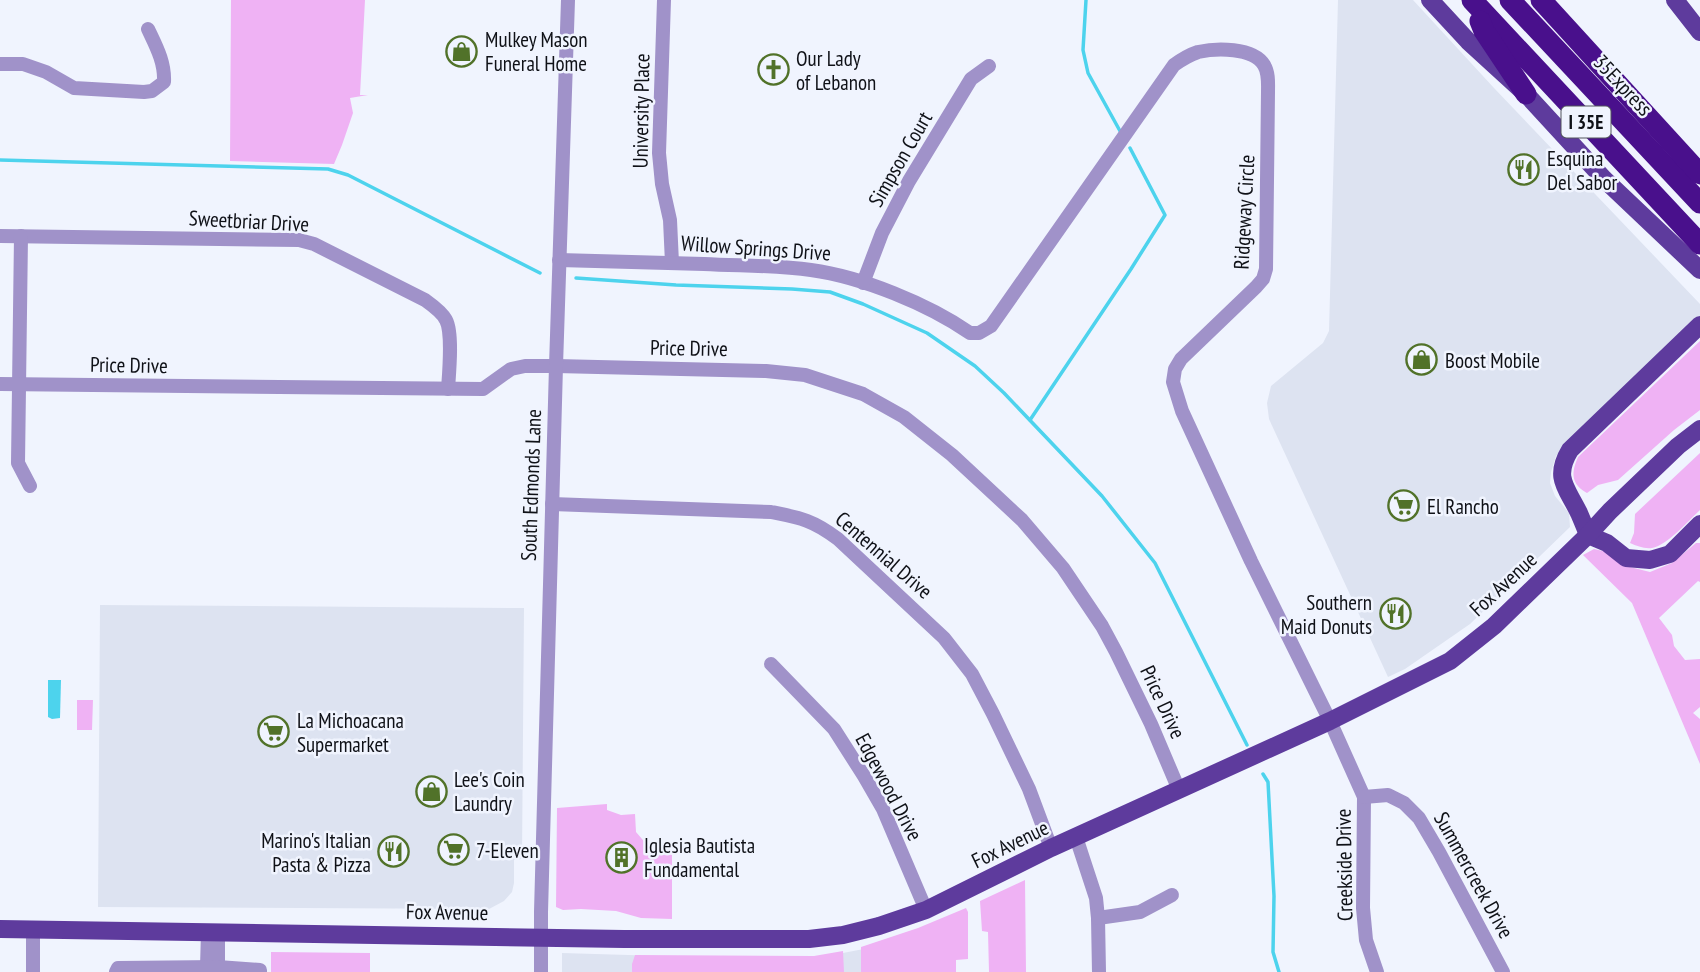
<svg xmlns="http://www.w3.org/2000/svg" width="1700" height="972" viewBox="0 0 1700 972" font-family="'PT Sans Narrow',sans-serif">
<style>
.built{fill:#dde3f1}
.green{fill:#efb2f4}
.water{fill:#4dd3ed}
.lines{fill:none;stroke-linecap:round;stroke-linejoin:round}
.stream{stroke:#4dd3ed;stroke-width:3.5}
.minor{stroke:#a092c9;stroke-width:14}
.major{stroke:#5e3b9d;stroke-width:18}
.highway{stroke:#49108c;stroke-width:21}
.labels{text-anchor:middle;dominant-baseline:central;stroke-width:5;stroke-linejoin:round;paint-order:stroke}
.shield{fill:#f0f4fe;stroke:#52555c;stroke-width:2}
.shield-label{font-size:19px;font-weight:bold;fill:#0f1117}
.poi-label{font-size:21px;fill:#0f1117;stroke:#f0f4fe;text-anchor:start}
.street-label{font-size:21px;fill:#0f1117;stroke:#f0f4fe}
</style>
<rect width="100%" height="100%" fill="#f0f4fe"/>
<g class="built">
<path d="M 1338,0 L 1413,0 L 1494,88 L 1700,304 L 1700,316 L 1556,456 L 1551,472 L 1550,483 L 1555,496 L 1569,513 L 1570,527 L 1470,624 L 1405,669 L 1388,677 L 1269,419 L 1267,403 L 1271,386 L 1323,343 L 1329,331 Z"/>
<path d="M 100,605 L 524,608 L 522,859 L 514,860 L 514,883 L 512,892 L 504,901 L 489,909 L 98,907 Z"/>
<path d="M 869,948 L 869,972 L 562,972 L 562,953 L 761,959 L 822,957 Z"/>
</g>
<g class="green">
<path d="M 231,0 L 365,0 L 360,95 L 368,95 L 350,98 L 353,113 L 342,145 L 334,164 L 230,161 Z"/>
<path d="M 1700,341 L 1700,410 L 1674,430 L 1618,480 L 1598,485 L 1587,493 C 1571,484 1571,473 1578,457 Z"/>
<path d="M 1700,453 L 1700,510 C 1688,521 1668,545 1652,548 C 1644,549 1637,546 1630,543 L 1634,533 L 1635,514 Z"/>
<path d="M 1696,543 L 1700,543 L 1700,582 L 1698,581 L 1659,618 L 1672,635 L 1674,646 L 1685,660 L 1700,659 L 1700,707 L 1693,713 L 1700,719 L 1700,764 L 1632,603 L 1583,555 L 1594,549 L 1607,552 L 1622,565 L 1650,572 L 1672,563 Z"/>
<path d="M 77,700 L 93,700 L 92,730 L 77,730 Z"/>
<path d="M 607,804 L 607,810 L 621,815 L 635,814 L 636,832 L 654,853 L 672,854 L 672,919 L 641,918 L 616,911 L 581,909 L 563,910 L 556,907 L 557,808 Z"/>
<path d="M 1025,880 L 1026,972 L 989,972 L 988,932 L 982,931 L 980,901 Z"/>
<path d="M 966,908 L 968,912 L 968,959 L 956,960 L 956,972 L 861,972 L 861,947 L 918,928 Z"/>
<path d="M 843,951 L 844,972 L 632,972 L 632,964 L 635,955 L 814,956 Z"/>
<path d="M 271,952 L 370,953 L 370,972 L 271,972 Z"/>
</g>
<path class="water" d="M 48,680 L 61,680 L 60,718 L 52,719 L 48,717 Z"/>
<g class="lines">
<g class="stream">
<path d="M 1086,0 L 1083,50 L 1088,73 L 1120,131"/>
<path d="M 0,160 L 328,169 L 348,175 L 540,273"/>
<path d="M 576,278 L 676,285 L 792,289 L 830,292 L 863,304 L 927,333 L 975,366 L 1004,393 L 1102,496 L 1155,563 L 1247,745"/>
<path d="M 1030,420 L 1131,269 L 1165,215 L 1130,148"/>
<path d="M 1263,774 L 1268,782 L 1274,896 L 1273,952 L 1279,972"/>
</g>
<g class="minor">
<path d="M 664,0 L 659,153 L 662,184 L 670,220 L 672,263"/>
<path d="M 0,64 L 23,64 L 46,72 L 74,88 L 144,92 L 152,91 L 164,82 C 165,62 156,46 148,29"/>
<path d="M 0,236 L 299,240 L 314,244 L 425,300 C 432,305 442,312 446,320 C 453,333 449,374 448,389"/>
<path d="M 21,236 L 18,463 L 30,486"/>
<path d="M 559,260 C 608,261 656,263 704,264 C 740,266 776,265 811,270 C 862,277 928,304 970,333 L 979,333 L 991,326 L 1174,65 C 1181,60 1189,55 1198,52 C 1216,48 1253,47 1264,65 C 1269,73 1268,84 1268,92 L 1266,269 L 1263,279 L 1256,287 L 1181,359 L 1175,369 L 1173,382 L 1182,411 L 1251,561 L 1330,721 L 1364,797 L 1363,908 L 1366,940 L 1377,972"/>
<path d="M 863,283 L 882,233 L 909,181 L 971,79 L 989,66"/>
<path d="M 0,384 L 483,389 L 511,369 L 525,366 L 556,366 L 766,371 L 805,375 L 863,394 L 904,417 L 952,455 L 1022,520 L 1063,568 L 1102,626 L 1116,652 L 1151,724 L 1179,790"/>
<path d="M 552,504 L 771,512 C 801,518 813,520 838,539 L 944,638 L 972,674 L 993,714 L 1029,789 L 1051,848"/>
<path d="M 771,664 L 834,729 L 864,776 L 883,809 L 926,910"/>
<path d="M 1364,797 L 1388,795 L 1404,803 L 1419,818 L 1439,852 L 1503,972"/>
<path d="M 1076,837 L 1096,898 L 1098,918 L 1099,972"/>
<path d="M 1098,918 L 1140,912 L 1172,895"/>
<path d="M 33,929 L 33,972"/>
<path d="M 207,967 L 208,932"/>
<path d="M 218,967 L 218,932"/>
<path d="M 116,972 L 118,968 L 218,967 L 260,970 L 260,972"/>
<path d="M 541,972 L 541,912 L 556,366 L 568,0"/>
</g>
<g class="major">
<path d="M 1430,0 L 1468,41 L 1526,94 L 1604,179 L 1700,270"/>
<path d="M 1675,0 L 1700,32"/>
<path d="M 1700,325 L 1570,450 C 1553,478 1567,488 1579,513 C 1582,520 1585,527 1588,535 L 1607,543 L 1626,558 L 1650,560 L 1670,554 L 1700,524"/>
<path d="M 0,929 L 624,939 L 809,939 L 843,935 L 879,926 L 926,910 L 1051,848 L 1330,721 L 1450,661 L 1494,626 L 1588,535 L 1610,511 L 1678,446 L 1700,429"/>
</g>
<g class="highway">
<path d="M 1472,0 L 1700,244"/>
<path d="M 1510,0 L 1700,203"/>
<path d="M 1541,0 L 1700,174"/>
<path d="M 1480,21 L 1484,31 L 1526,94"/>
</g>
</g>
<defs>
<symbol id="shop-ring" viewBox="-11 -11 22 22"><circle r="9.5" fill="#f0f4fe" stroke="#517229" stroke-width="1.5"/><path d="M-5-2.5h2.3a2.7 3.5 0 0 1 5.4 0H5L5.5 6h-11ZM-1.5-2.5h3a1.5 2.3 0 0 0-3 0Z" fill="#517229"/></symbol>
<symbol id="church-ring" viewBox="-11 -11 22 22"><circle r="9.5" fill="#f0f4fe" stroke="#517229" stroke-width="1.5"/><path d="M-1.2-6h2.4v3.5h3.3v2.4h-3.3V6h-2.4V-.1h-3.3v-2.4h3.3Z" fill="#517229"/></symbol>
<symbol id="restaurant-ring" viewBox="-11 -11 22 22"><circle r="9.5" fill="#f0f4fe" stroke="#517229" stroke-width="1.5"/><path d="M-5-6h1v4h1v-4h1v4h1v-4h1v5L-1.5 .5V6h-2V.5L-5-1ZM5-6V6H3V1.5H1.5Q1.5-4 5-6Z" fill="#517229"/></symbol>
<symbol id="supermarket-ring" viewBox="-11 -11 22 22"><circle r="9.5" fill="#f0f4fe" stroke="#517229" stroke-width="1.5"/><path d="M-6-5.5h2.5l.6 2H6L4.5 2H-2.5L-4.4-4H-6ZM-1.5 3.2a1.3 1.3 0 1 0 .1 0ZM3 3.2a1.3 1.3 0 1 0 .1 0Z" fill="#517229"/></symbol>
<symbol id="building-ring" viewBox="-11 -11 22 22"><circle r="9.5" fill="#f0f4fe" stroke="#517229" stroke-width="1.5"/><path d="M-4-6H4V6H1V3H-1V6H-4ZM-2.5-4.3h1.7v1.8h-1.7ZM.8-4.3h1.7v1.8H.8ZM-2.5-1h1.7V.8h-1.7ZM.8-1h1.7V.8H.8Z" fill="#517229"/></symbol>
</defs>
<g fill-rule="evenodd">
<use href="#shop-ring" x="444" y="34" width="35" height="35"/>
<use href="#church-ring" x="756" y="52" width="35" height="35"/>
<use href="#restaurant-ring" x="1506" y="152" width="35" height="35"/>
<use href="#shop-ring" x="1404" y="342" width="35" height="35"/>
<use href="#supermarket-ring" x="1386" y="488" width="35" height="35"/>
<use href="#restaurant-ring" x="1378" y="596" width="35" height="35"/>
<use href="#supermarket-ring" x="256" y="714" width="35" height="35"/>
<use href="#shop-ring" x="414" y="774" width="35" height="35"/>
<use href="#supermarket-ring" x="436" y="832" width="35" height="35"/>
<use href="#restaurant-ring" x="376" y="834" width="35" height="35"/>
<use href="#building-ring" x="604" y="840" width="35" height="35"/>
</g>
<g class="labels">
<rect class="shield" x="1561.5" y="106.5" width="49" height="31" rx="5"/>
<g class="shield-label">
<text x="1586" y="122">I 35E</text>
</g>
<g class="poi-label">
<text x="485" y="39">Mulkey Mason<tspan x="485" dy="24">Funeral Home</tspan></text>
<text x="796" y="58">Our Lady<tspan x="796" dy="24">of Lebanon</tspan></text>
<text x="1547" y="158">Esquina<tspan x="1547" dy="24">Del Sabor</tspan></text>
<text x="1445" y="360">Boost Mobile</text>
<text x="1427" y="506">El Rancho</text>
<text x="1372" y="602" text-anchor="end">Southern<tspan x="1372" dy="24">Maid Donuts</tspan></text>
<text x="297" y="720">La Michoacana<tspan x="297" dy="24">Supermarket</tspan></text>
<text x="454" y="779">Lee's Coin<tspan x="454" dy="24">Laundry</tspan></text>
<text x="371" y="840" text-anchor="end">Marino's Italian<tspan x="371" dy="24">Pasta &amp; Pizza</tspan></text>
<text x="644" y="845">Iglesia Bautista<tspan x="644" dy="24">Fundamental</tspan></text>
<text x="476" y="850">7-Eleven</text>
</g>
<g class="street-label">
<text transform="translate(1623 85) rotate(47)">35Express</text>
<text transform="translate(641 111) rotate(-89)">University Place</text>
<text transform="translate(900 159) rotate(-60)">Simpson Court</text>
<text transform="translate(1244 212) rotate(-87)">Ridgeway Circle</text>
<text transform="translate(249 221) rotate(3)">Sweetbriar Drive</text>
<text transform="translate(756 248) rotate(4)">Willow Springs Drive</text>
<text transform="translate(689 348) rotate(1)">Price Drive</text>
<text transform="translate(129 365) rotate(1)">Price Drive</text>
<text transform="translate(531 485) rotate(-88)">South Edmonds Lane</text>
<text transform="translate(884 555) rotate(41)">Centennial Drive</text>
<text transform="translate(1503 584) rotate(-43)">Fox Avenue</text>
<text transform="translate(1163 702) rotate(65)">Price Drive</text>
<text transform="translate(889 787) rotate(62)">Edgewood Drive</text>
<text transform="translate(1010 844) rotate(-26)">Fox Avenue</text>
<text transform="translate(1344 865) rotate(-91)">Creekside Drive</text>
<text transform="translate(1474 875) rotate(61)">Summercreek Drive</text>
<text transform="translate(447 912) rotate(1)">Fox Avenue</text>
</g>
</g>
</svg>
